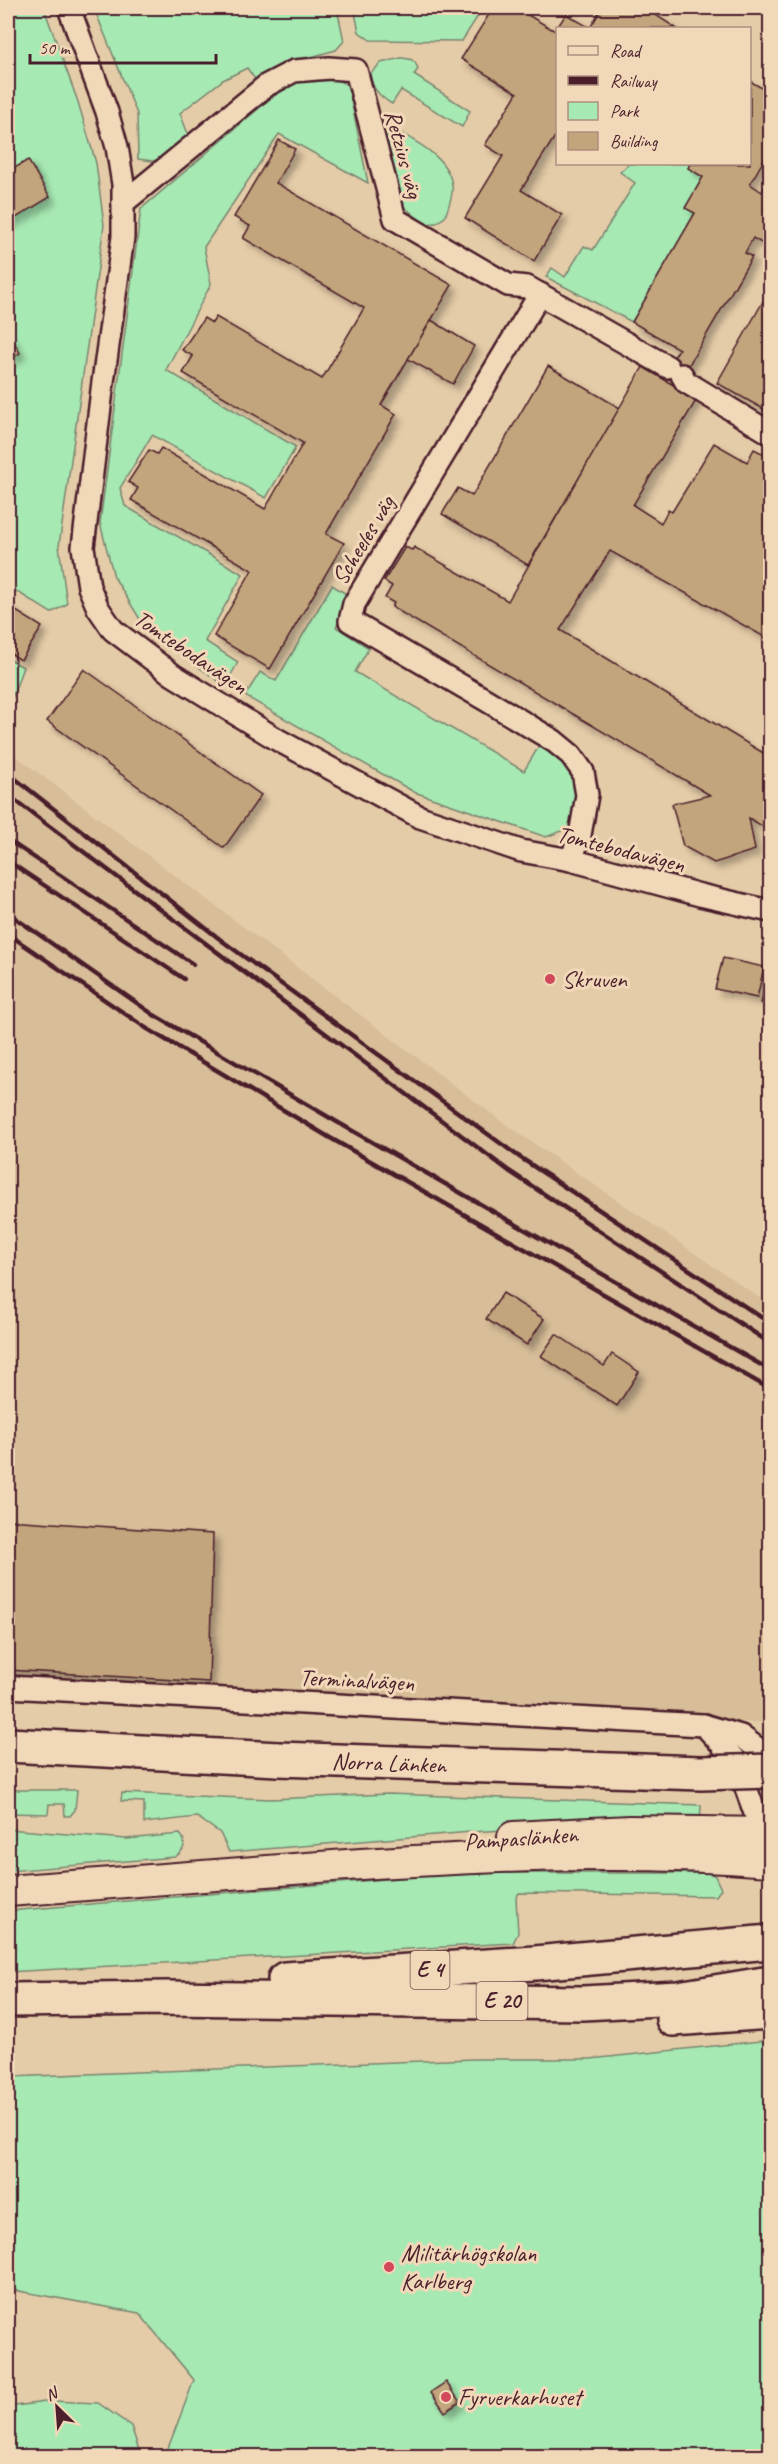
<svg xmlns="http://www.w3.org/2000/svg" width="778" height="2464" viewBox="0 0 778 2464" font-family="Caveat,sans-serif">
<style>
.built{fill:#d7bd98}
.green{fill:#a7e9b3;stroke:#78846f;stroke-width:1.5}
.building{fill:#c2a57b;stroke:#4a1f2b;stroke-width:1.5;filter:url(#shadow)}
.lines{fill:none;stroke-linecap:round;stroke-linejoin:round}
.minor-casing{stroke:#4a1f2b;stroke-width:26}
.secondary-casing{stroke:#4a1f2b;stroke-width:34}
.motorway-casing{stroke:#4a1f2b;stroke-width:38}
.minor{stroke:#f0d8b8;stroke-width:21}
.secondary{stroke:#f0d8b8;stroke-width:30}
.motorway{stroke:#f0d8b8;stroke-width:33}
.rail{stroke:#4a1f2b;stroke-width:4.5}
.motorway-bridge-casing{stroke:#4a1f2b;stroke-width:38;stroke-linecap:butt}
.motorway-bridge{stroke:#f0d8b8;stroke-width:33}
.poi-dot{fill:#d1495b;stroke:#f0d8b8;stroke-width:2}
.labels{text-anchor:middle;dominant-baseline:central;stroke-width:6;stroke-linejoin:round;paint-order:stroke}
.shield{fill:#f0d8b8;stroke:#7c5655;stroke-width:1.5}
.shield-label{font-size:22px;font-weight:bold;fill:#4a1f2b}
.street-label{font-size:24px;fill:#4a1f2b;stroke:#f0d8b8}
.poi-label{font-size:24px;fill:#4a1f2b;stroke:#f0d8b8;text-anchor:start}
</style>
<defs>
<filter id="shadow"><feDropShadow dx="5.5" dy="5.5" stdDeviation="3" flood-color="#0004"/></filter>
</defs>
<rect width="100%" height="100%" fill="#e5cca8"/>
<filter id="ink" filterUnits="userSpaceOnUse"><feTurbulence type="fractalNoise" baseFrequency=".0167" numOctaves="2"/><feDisplacementMap in="SourceGraphic" scale="12" xChannelSelector="R" yChannelSelector="G"/><feConvolveMatrix kernelMatrix="1 2 1 2 8 2 1 2 1" color-interpolation-filters="sRGB"/></filter>
<g filter="url(#ink)">
<path class="built" d="M 8,750 L 504,1123 L 770,1305 L 770,1722 L 535,1724 L 8,1693 Z"/>
<g class="green">
<path d="M 8,8 L 44,8 L 78,102 L 96,163 L 104,225 L 59,546 L 67,604 L 51,613 L 8,586 Z"/>
<path d="M 94,8 L 337,8 L 344,41 L 336,50 L 292,62 L 259,85 L 247,68 L 223,80 L 180,113 L 193,147 L 153,161 L 138,159 L 137,114 Z"/>
<path d="M 354,8 L 483,8 L 462,41 L 370,40 L 359,32 Z"/>
<path d="M 401,58 C 411,59 415,59 418,69 L 414,75 L 470,111 L 462,127 L 401,90 L 392,104 C 380,97 371,88 370,74 L 381,63 Z"/>
<path d="M 332,78 L 348,85 L 368,183 L 279,134 L 204,247 L 211,284 L 166,370 L 296,447 L 266,498 L 152,435 L 120,488 L 125,506 L 243,574 L 205,641 L 238,662 L 225,686 L 146,629 L 114,577 L 100,523 L 141,209 L 271,98 L 300,80 Z"/>
<path d="M 385,124 C 408,138 448,154 452,185 C 454,194 448,208 445,217 L 436,223 L 425,224 L 402,205 L 395,188 L 378,127 Z"/>
<path d="M 629,164 L 690,164 L 688,168 L 703,177 L 686,208 L 695,213 L 632,322 L 546,277 L 552,268 L 565,277 L 584,246 L 593,250 L 635,183 L 620,172 Z"/>
<path d="M 332,585 L 351,597 L 336,627 L 369,648 L 355,672 L 524,771 L 539,746 C 579,772 579,779 575,826 L 546,837 L 414,792 L 245,696 L 260,672 L 276,681 Z"/>
<path d="M 8,658 L 23,667 L 8,710 Z"/>
<path d="M 8,1790 L 77,1790 L 75,1810 L 70,1816 L 65,1816 L 64,1804 L 49,1804 L 48,1814 L 8,1813 Z"/>
<path d="M 122,1793 L 270,1799 L 388,1794 L 701,1805 L 700,1826 L 602,1824 L 471,1832 L 229,1852 L 220,1833 L 197,1817 L 144,1823 L 144,1802 L 121,1801 Z"/>
<path d="M 8,1829 L 126,1839 L 180,1834 C 188,1843 184,1851 175,1857 L 8,1871 Z"/>
<path d="M 498,1873 L 710,1873 L 715,1876 L 721,1889 L 716,1896 L 519,1893 L 516,1898 L 518,1933 L 513,1943 L 8,1972 L 8,1911 L 422,1876 Z"/>
<path d="M 770,2040 L 770,2456 L 165,2456 L 194,2380 L 139,2313 L 8,2289 L 8,2077 L 474,2059 L 590,2059 Z"/>
<path d="M 52,2401 L 98,2403 L 131,2426 L 141,2456 L 8,2456 L 8,2407 Z"/>
</g>
<g class="building">
<path d="M 493,8 L 516,8 L 555,31 L 566,14 L 590,28 L 599,13 L 589,8 L 645,8 L 676,28 L 558,28 L 558,132 L 521,190 L 562,215 L 534,261 L 465,218 L 503,156 L 485,145 L 517,93 L 461,59 Z"/>
<path d="M 750,81 L 770,93 L 770,149 L 750,184 L 762,192 L 770,177 L 770,248 L 753,238 L 745,253 L 752,257 L 676,387 L 661,378 L 679,349 L 632,322 L 695,213 L 685,208 L 703,177 L 688,168 L 690,164 L 750,164 Z"/>
<path d="M 279,140 L 295,149 L 276,183 L 452,285 L 381,405 L 396,414 L 326,534 L 344,543 L 270,669 L 214,636 L 252,570 L 131,500 L 138,488 L 128,482 L 149,450 L 157,454 L 161,448 L 265,509 L 303,443 L 183,373 L 193,356 L 182,350 L 204,318 L 212,323 L 216,317 L 322,379 L 364,308 L 243,238 L 250,226 L 234,217 Z"/>
<path d="M 28,160 L 50,197 L 8,223 L 8,172 Z"/>
<path d="M 770,289 L 770,401 L 765,410 L 717,383 Z"/>
<path d="M 431,320 L 474,346 L 453,384 L 408,359 Z"/>
<path d="M 8,331 L 20,353 L 8,360 Z"/>
<path d="M 548,366 L 620,408 L 528,565 L 442,514 L 458,488 L 472,496 Z"/>
<path d="M 643,367 L 697,399 L 633,505 L 661,523 L 668,510 L 672,512 L 714,443 L 747,462 L 754,449 L 770,457 L 770,640 L 610,551 L 560,630 L 770,757 L 770,831 L 749,818 L 755,850 L 714,863 L 683,846 L 672,804 L 710,795 L 392,607 L 394,603 L 385,598 L 392,586 L 384,581 L 405,547 L 412,550 L 414,547 L 508,601 Z"/>
<path d="M 8,606 L 42,627 L 21,660 L 8,652 Z"/>
<path d="M 84,669 L 261,795 L 224,848 L 47,721 Z"/>
<path d="M 723,958 L 764,967 L 757,998 L 715,989 Z"/>
<path d="M 770,965 L 770,1006 L 761,1003 Z"/>
<path d="M 503,1293 L 544,1319 L 527,1345 L 486,1319 Z"/>
<path d="M 556,1334 L 604,1366 L 612,1354 L 639,1372 L 617,1406 L 541,1356 Z"/>
<path d="M 8,1520 L 213,1534 L 209,1682 L 8,1670 Z"/>
<path d="M 446,2382 L 460,2402 L 445,2412 L 431,2392 Z"/>
</g>
<g class="lines">
<defs>
<g id="minor">
<path d="M 69,8 L 107,112 L 117,147 L 123,184 L 123,237 L 103,382 L 83,547 L 89,587 L 98,608 L 113,630 L 173,675 L 278,740 L 420,817 L 521,851 L 571,860 L 700,895 L 770,911"/>
<path d="M 123,203 L 267,85 L 294,71 L 329,68 L 356,70 L 395,219 L 508,285 L 527,287 L 668,367"/>
<path d="M 540,294 L 354,604 L 350,621 L 486,700 L 554,741 L 571,755 L 583,772 L 587,795 L 580,835 L 571,860"/>
<path d="M 682,375 L 686,382 L 770,433"/>
<path d="M 8,1687 L 703,1725 L 741,1736 L 770,1758"/>
<path d="M 704,1725 L 736,1760 L 755,1813 L 763,1845"/>
</g>
<g id="secondary">
<path d="M 513,1837 L 630,1831 L 770,1833"/>
<path d="M 8,1891 C 125,1881 243,1872 361,1864 C 497,1856 634,1850 770,1861"/>
</g>
<g id="motorway">
<path d="M 8,1745 L 278,1759"/>
<path d="M 285,1979 L 535,1963 L 770,1942"/>
<path d="M 8,2000 L 167,1998 L 583,2003 L 678,1998 L 770,1983"/>
<path d="M 673,2019 L 770,2012"/>
</g>
</defs>
<use href="#minor" class="minor-casing"/>
<use href="#secondary" class="secondary-casing"/>
<use href="#motorway" class="motorway-casing"/>
<use href="#minor" class="minor"/>
<use href="#secondary" class="secondary"/>
<use href="#motorway" class="motorway"/>
<g class="rail">
<path d="M 8,773 L 221,940 L 518,1156 L 770,1323"/>
<path d="M 8,795 L 509,1171 L 770,1343"/>
<path d="M 8,840 L 193,964"/>
<path d="M 8,861 L 184,979"/>
<path d="M 8,913 L 154,1015 L 337,1122 L 770,1370"/>
<path d="M 8,934 L 146,1028 L 332,1139 L 770,1389"/>
</g>
<defs>
<path id="motorway-bridge" d="M 278,1759 L 701,1773 L 770,1771"/>
</defs>
<use href="#motorway-bridge" class="motorway-bridge-casing"/>
<use href="#motorway-bridge" class="motorway-bridge"/>
</g>
</g>
<g class="poi-dot">
<circle cx="550" cy="979" r="6"/>
<circle cx="389" cy="2267" r="6"/>
<circle cx="446" cy="2397" r="6"/>
</g>
<g class="labels">
<g class="shield">
<rect x="410.5" y="1951" width="39" height="38" rx="4.5"/>
<rect x="476.5" y="1982" width="51" height="38" rx="4.5"/>
</g>
<g class="shield-label">
<text x="430" y="1970">E 4</text>
<text x="502" y="2001">E 20</text>
</g>
<g class="street-label">
<text transform="translate(404 154) rotate(75)">Retzius väg</text>
<text transform="translate(363 540) rotate(-59)">Scheeles väg</text>
<text transform="translate(191 652) rotate(34)">Tomtebodavägen</text>
<text transform="translate(621 849) rotate(14)">Tomtebodavägen</text>
<text transform="translate(357 1680) rotate(3)">Terminalvägen</text>
<text transform="translate(389 1763) rotate(2)">Norra Länken</text>
<text transform="translate(521 1838) rotate(-4)">Pampaslänken</text>
</g>
<g class="poi-label">
<text x="562" y="979">Skruven</text>
<text x="401" y="2253">Militärhögskolan<tspan x="401" dy="28">Karlberg</tspan></text>
<text x="458" y="2397">Fyrverkarhuset</text>
</g>
</g>
<rect width="778" height="2464" fill="none" stroke="#f0d8b8" stroke-width="30"/>
<rect x="15" y="15" width="748" height="2434" fill="none" stroke="#4a1f2b" stroke-width="2" filter="url(#ink)"/>
<rect x="556" y="27" width="195" height="138" fill="#f0d8b8" stroke="#ae8e80" stroke-width="1.5"/>
<rect x="568" y="46" width="30" height="9" fill="#f0d8b8" stroke="#ae8e80" stroke-width="1.5"/>
<text x="610" y="57" font-size="18" fill="#4a1f2b">Road</text>
<rect x="568" y="76" width="30" height="9" fill="#4a1f2b" stroke="#ae8e80" stroke-width="1.5"/>
<text x="610" y="87" font-size="18" fill="#4a1f2b">Railway</text>
<rect x="568" y="102" width="30" height="18" fill="#a7e9b3" stroke="#ae8e80" stroke-width="1.5"/>
<text x="610" y="117" font-size="18" fill="#4a1f2b">Park</text>
<rect x="568" y="132" width="30" height="18" fill="#c2a57b" stroke="#ae8e80" stroke-width="1.5"/>
<text x="610" y="147" font-size="18" fill="#4a1f2b">Building</text>
<g transform="translate(57 2407) rotate(335)" stroke="#f0d8b8" stroke-width="4.5" paint-order="stroke">
<path d="M0-4.5L10 22L0 15L-10 22Z" fill="#4a1f2b"/>
<text y="-9" font-size="16" font-weight="bold" text-anchor="middle" fill="#4a1f2b">N</text>
</g>
<path d="M30 54v9h186v-9" fill="none" stroke="#4a1f2b" stroke-width="3"/>
<text x="39" y="54" font-size="18" fill="#4a1f2b" stroke="#f0d8b8" stroke-width="4.5" paint-order="stroke">50 m</text>
</svg>
